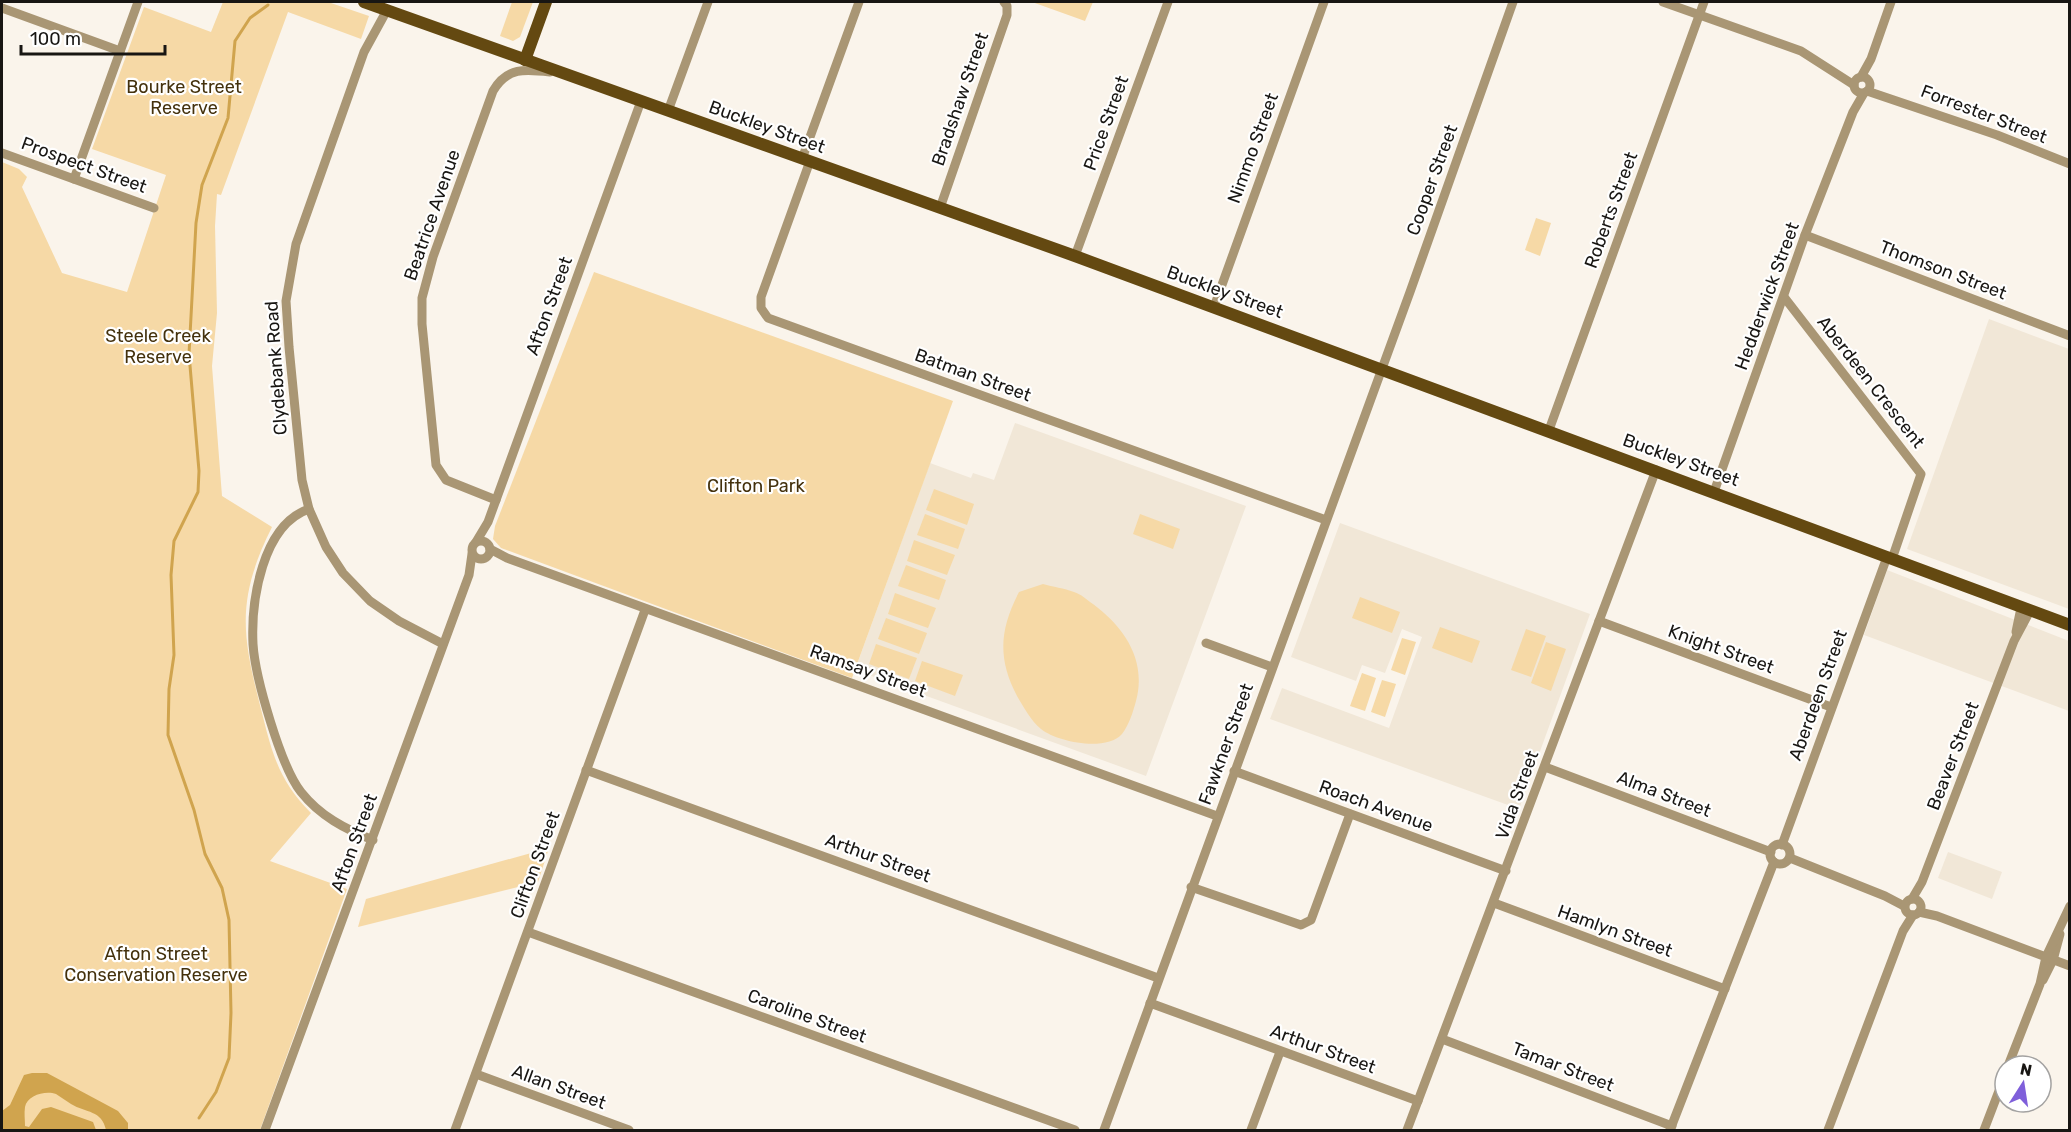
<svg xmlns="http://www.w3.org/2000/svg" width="2071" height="1132" viewBox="0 0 2071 1132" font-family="Rubik,sans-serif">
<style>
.built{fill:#f1e7d7}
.green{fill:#f6d9a6}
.water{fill:#d0a44e}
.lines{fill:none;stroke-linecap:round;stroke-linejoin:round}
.stream{stroke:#d0a44e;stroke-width:3}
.minor{stroke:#a99674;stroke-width:9}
.major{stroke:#644911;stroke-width:12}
.labels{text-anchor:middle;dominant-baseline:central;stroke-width:4.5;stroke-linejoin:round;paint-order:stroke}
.park-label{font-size:18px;fill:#44310c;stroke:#fff}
.street-label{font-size:18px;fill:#181613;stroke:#fff}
</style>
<rect width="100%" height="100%" fill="#faf4eb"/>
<g class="built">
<path d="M 1989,319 L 2069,349 L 2069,609 L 1907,549 Z"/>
<path d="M 1015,423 L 1246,506 L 1146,776 L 855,670 L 930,463 L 971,478 L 973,473 L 994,480 Z"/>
<path d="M 1340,523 L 1590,614 L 1519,809 L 1270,719 L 1282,688 L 1389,728 L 1422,637 L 1402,629 L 1385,673 L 1362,665 L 1356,681 L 1291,657 Z"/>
<path d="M 1887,570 L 2069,641 L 2069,711 L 1864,635 Z"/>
<path d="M 1948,852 L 2002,872 L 1992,899 L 1938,878 Z"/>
</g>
<g class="green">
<path d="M 223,2 L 328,2 L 369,16 L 361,39 L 288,12 L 221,195 L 217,194 L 215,226 L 217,313 L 212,366 L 222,496 L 272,527 C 234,603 243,639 263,717 C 273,757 281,783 311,813 L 270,861 L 347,889 L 260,1130 L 2,1130 L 2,162 L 19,169 L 27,177 L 22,187 L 62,273 L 127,292 L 166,175 L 92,149 L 144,7 L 211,32 Z"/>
<path d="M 512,2 L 533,2 L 520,37 L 513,41 L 500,36 Z"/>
<path d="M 1032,2 L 1093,2 L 1085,21 Z"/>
<path d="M 1536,218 L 1551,223 L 1540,256 L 1525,250 Z"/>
<path d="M 594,272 L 953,401 L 852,678 L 501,548 L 493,539 L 495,526 Z"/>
<path d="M 934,489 L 974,504 L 967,525 L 926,510 Z"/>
<path d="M 925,514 L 965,529 L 958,549 L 917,535 Z"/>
<path d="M 1140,514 L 1180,529 L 1173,549 L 1133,534 Z"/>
<path d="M 914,540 L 955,555 L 947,575 L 907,561 Z"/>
<path d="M 906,565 L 946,580 L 939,600 L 898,586 Z"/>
<path d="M 1043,584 C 1053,587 1064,588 1074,592 C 1081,594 1087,600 1093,604 C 1124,627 1147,660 1136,701 C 1133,712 1129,725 1122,734 C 1106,752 1057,742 1041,729 C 1031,721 1023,706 1017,696 C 997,658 1000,629 1019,592 Z"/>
<path d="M 895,593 L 936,608 L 928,628 L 888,614 Z"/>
<path d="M 1360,597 L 1400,612 L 1392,633 L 1352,618 Z"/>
<path d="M 886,618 L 927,633 L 919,654 L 878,639 Z"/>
<path d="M 1440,627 L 1480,641 L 1472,663 L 1432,648 Z"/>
<path d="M 1526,629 L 1546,636 L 1531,677 L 1511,670 Z"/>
<path d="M 1402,638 L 1416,642 L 1405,675 L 1391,670 Z"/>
<path d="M 1546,642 L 1566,649 L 1551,691 L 1531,683 Z"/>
<path d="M 876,644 L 917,658 L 909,679 L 869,664 Z"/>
<path d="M 922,661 L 963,675 L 955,696 L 915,681 Z"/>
<path d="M 1362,673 L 1376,678 L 1365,711 L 1350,706 Z"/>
<path d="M 1382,680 L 1396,684 L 1385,717 L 1371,712 Z"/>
<path d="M 549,848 L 538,882 L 358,927 L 366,899 Z"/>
</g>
<path class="water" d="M 32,1073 L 47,1073 L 105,1104 L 118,1111 L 128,1123 L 128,1130 L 106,1130 C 102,1110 86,1113 71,1104 C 66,1101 61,1097 56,1094 C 46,1090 27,1095 25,1107 C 24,1113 25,1120 25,1126 L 29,1127 L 42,1109 L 51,1107 L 93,1122 L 96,1130 L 2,1130 L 2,1111 L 10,1105 L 24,1075 Z"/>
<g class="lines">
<path class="stream" d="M 199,1118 L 216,1092 L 229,1058 L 231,1013 L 229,920 L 222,888 L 205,854 L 194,810 L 168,735 L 169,689 L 174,655 L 171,575 L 174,541 L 198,492 L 199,471 L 189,354 L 196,223 L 202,185 L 228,118 L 235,41 L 250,18 L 268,5"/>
<g class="minor">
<path d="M 1663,2 L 1801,51 L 1854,85"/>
<path d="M 2,8 L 120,51"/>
<path d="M 387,10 L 364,52 L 296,244 L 286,301 L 289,347 L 302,480 L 309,509 L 326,547 L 343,573 L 370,601 L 399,621 L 443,644"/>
<path d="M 1861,77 L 1871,59 L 1891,2"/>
<circle cx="1862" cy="85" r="8"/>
<path d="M 1867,91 L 1997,135 L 2070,164"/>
<path d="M 668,111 L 708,2"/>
<path d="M 2,153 L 154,208"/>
<path d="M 802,159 L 859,2"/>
<path d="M 810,161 L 761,297 L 761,308 L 768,318 L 1326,520"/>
<path d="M 74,179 L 138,2"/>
<path d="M 940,208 L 1007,15 L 1007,6 L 1004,2"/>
<path d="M 1805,235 L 2070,336"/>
<path d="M 1075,256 L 1168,2"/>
<path d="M 1784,297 L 1921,474 L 1892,559"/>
<path d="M 1214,307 L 1324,2"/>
<path d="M 1549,430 L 1704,2"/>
<path d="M 1714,492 L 1805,235 L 1853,112 L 1864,93"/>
<path d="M 496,500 L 446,480 L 436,465 L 422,324 L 422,298 L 433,257 L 493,91 C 507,67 525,69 550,72"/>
<path d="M 309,509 C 262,525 251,601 253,644 C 255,677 281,767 301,792 C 320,816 345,829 373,840"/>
<circle cx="481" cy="550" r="9"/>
<path d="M 476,542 L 488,522 L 641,101"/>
<path d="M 490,549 L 507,558 L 1217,816"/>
<path d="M 1599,621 L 1831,707"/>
<path d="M 2016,632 L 2021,608"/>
<path d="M 1206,643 L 1272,667"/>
<path d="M 1545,767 L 1771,852"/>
<path d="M 586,770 L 1158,978"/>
<path d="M 1234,771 L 1506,871"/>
<circle cx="1780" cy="854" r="10"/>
<path d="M 1782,845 L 1887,557"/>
<path d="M 1790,858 L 1885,896 L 1904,906"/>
<path d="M 1191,887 L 1301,925 L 1311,920 L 1350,814"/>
<circle cx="1913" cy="907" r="8"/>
<path d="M 1912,899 L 1922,882 L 2014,641 L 2030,611"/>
<path d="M 1494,903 L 1725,989"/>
<path d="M 1919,912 L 1937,916 L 2070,966"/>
<path d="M 528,932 L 1075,1130"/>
<path d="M 2043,980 L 2053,960 L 2060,934"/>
<path d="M 1150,1003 L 1418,1101"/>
<path d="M 1442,1039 L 1672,1126"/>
<path d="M 2008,1066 L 2040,984 L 2046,957 L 2070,906"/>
<path d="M 476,1074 L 629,1130"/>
<path d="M 265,1130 L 469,575 L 472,554"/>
<path d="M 455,1130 L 645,610"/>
<path d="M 1104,1130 L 1410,292 L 1513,2"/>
<path d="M 1251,1130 L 1280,1052"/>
<path d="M 1407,1130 L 1656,470"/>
<path d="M 1670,1130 L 1774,862"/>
<path d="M 1828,1130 L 1903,931 L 1913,915"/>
<path d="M 1984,1130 L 2005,1075"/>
</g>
<g class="major">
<path d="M 364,2 L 1075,256 L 2070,625"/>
<path d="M 525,60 L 546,2"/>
</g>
</g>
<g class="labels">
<g class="park-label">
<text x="184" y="87">Bourke Street<tspan x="184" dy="21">Reserve</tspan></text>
<text x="158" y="336">Steele Creek<tspan x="158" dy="21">Reserve</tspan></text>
<text x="756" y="486">Clifton Park</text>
<text x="156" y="954">Afton Street<tspan x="156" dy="21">Conservation Reserve</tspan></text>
</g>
<g class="street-label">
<text transform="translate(960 99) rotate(-71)">Bradshaw Street</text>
<text transform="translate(1984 114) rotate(21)">Forrester Street</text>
<text transform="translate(1106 123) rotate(-70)">Price Street</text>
<text transform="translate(767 127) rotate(20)">Buckley Street</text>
<text transform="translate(1253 148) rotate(-70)">Nimmo Street</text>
<text transform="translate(84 165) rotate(20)">Prospect Street</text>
<text transform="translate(1432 180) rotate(-70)">Cooper Street</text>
<text transform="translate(1611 210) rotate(-70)">Roberts Street</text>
<text transform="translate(432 215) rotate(-71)">Beatrice Avenue</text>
<text transform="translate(1943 270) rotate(21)">Thomson Street</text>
<text transform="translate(1225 292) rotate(20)">Buckley Street</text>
<text transform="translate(1767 296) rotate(-70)">Hedderwick Street</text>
<text transform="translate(549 306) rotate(-70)">Afton Street</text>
<text transform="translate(276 368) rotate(-94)">Clydebank Road</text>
<text transform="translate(973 375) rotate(20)">Batman Street</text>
<text transform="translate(1871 382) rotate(52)">Aberdeen Crescent</text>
<text transform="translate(1681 460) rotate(20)">Buckley Street</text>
<text transform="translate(1721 649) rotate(20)">Knight Street</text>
<text transform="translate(868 671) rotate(20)">Ramsay Street</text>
<text transform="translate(1818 695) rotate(-70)">Aberdeen Street</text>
<text transform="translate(1226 744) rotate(-70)">Fawkner Street</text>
<text transform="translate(1953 756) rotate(-69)">Beaver Street</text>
<text transform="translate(1664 794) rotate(21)">Alma Street</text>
<text transform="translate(1517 795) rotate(-70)">Vida Street</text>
<text transform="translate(1376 806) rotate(20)">Roach Avenue</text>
<text transform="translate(354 843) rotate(-70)">Afton Street</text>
<text transform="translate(878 858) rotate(20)">Arthur Street</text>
<text transform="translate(535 865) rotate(-70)">Clifton Street</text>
<text transform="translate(1615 931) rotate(20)">Hamlyn Street</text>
<text transform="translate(807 1016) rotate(20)">Caroline Street</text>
<text transform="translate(1323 1049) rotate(20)">Arthur Street</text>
<text transform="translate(1563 1067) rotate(21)">Tamar Street</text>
<text transform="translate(559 1087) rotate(20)">Allan Street</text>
</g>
</g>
<rect width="2071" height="1132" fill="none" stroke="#181613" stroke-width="6"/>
<g transform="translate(2023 1084) rotate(12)"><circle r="28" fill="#ffffff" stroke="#a3a2a1" stroke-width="1.5"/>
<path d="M0-4.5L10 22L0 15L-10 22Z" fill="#7f5fda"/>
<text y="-9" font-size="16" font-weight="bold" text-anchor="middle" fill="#181613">N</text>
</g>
<path d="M21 45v9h144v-9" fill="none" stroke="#181613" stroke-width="3"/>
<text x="30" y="45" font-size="18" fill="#181613" stroke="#ffffff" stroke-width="4.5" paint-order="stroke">100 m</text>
</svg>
